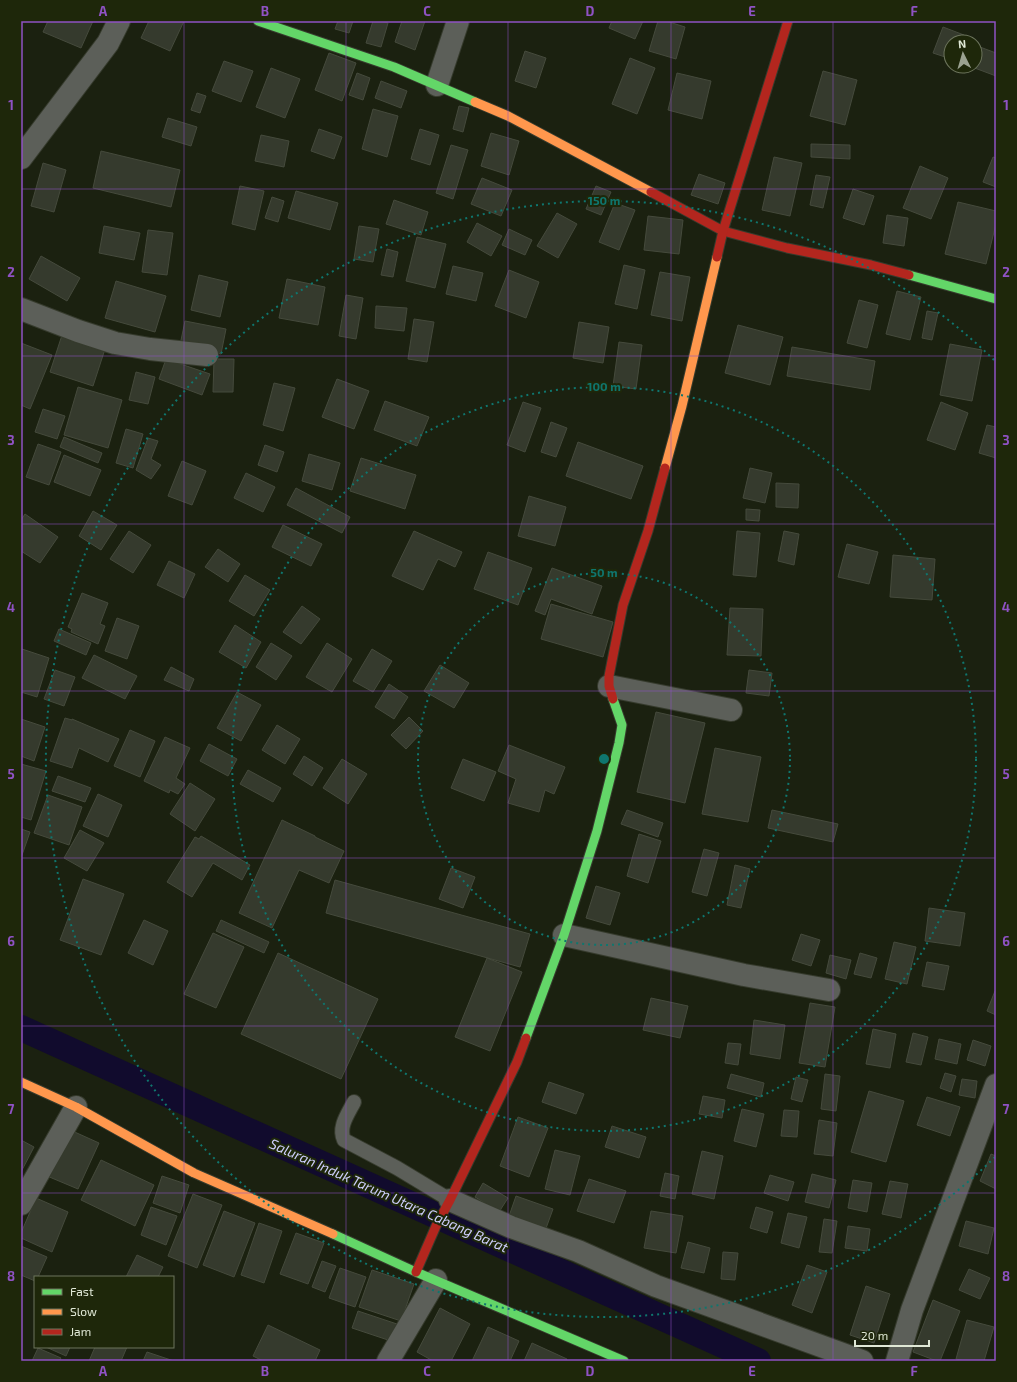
<svg xmlns="http://www.w3.org/2000/svg" width="1017" height="1382" viewBox="0 0 1017 1382" font-family="'Exo 2',sans-serif">
<style>
.lines{fill:none;stroke-linecap:round;stroke-linejoin:round}
.canal{stroke:#110b2d;stroke-width:26}
.building{fill:#353a2d;stroke:#454a3c}
.lane-casing{stroke:#363b2d;stroke-width:16}
.street-casing{stroke:#363b2d;stroke-width:24}
.fast-casing{stroke:#363b2d;stroke-width:11}
.slow-casing{stroke:#363b2d;stroke-width:11}
.jam-casing{stroke:#363b2d;stroke-width:11}
.lane{stroke:#5c5f59;stroke-width:14}
.street{stroke:#5c5f59;stroke-width:22}
.fast{stroke:#63d668;stroke-width:9}
.slow{stroke:#ff974d;stroke-width:9}
.jam{stroke:#b3261e;stroke-width:9}
.grid{fill:none;stroke:#8f52c4;stroke-width:1;stroke-opacity:0.55}
.ring{fill:none;stroke:#0f766e;stroke-width:2;stroke-dasharray:2 4}
.labels{text-anchor:middle;dominant-baseline:central;stroke-width:4;stroke-linejoin:round;paint-order:stroke}
.water-label{font-size:14px;font-style:italic;fill:#cecefc;stroke:#1e270a}
.centre{fill:#0f766e;stroke:#1e270a;stroke-width:2}
.ring-label{font-size:12px;text-anchor:middle;font-weight:bold;fill:#0f766e;stroke:#1e270a;stroke-width:4;stroke-linejoin:round;paint-order:stroke}
.neatline{fill:none;stroke:#8f52c4;stroke-width:1.5}
.grid-label{font-size:13px;text-anchor:middle;font-weight:bold;fill:#8f52c4}
</style>
<rect width="100%" height="100%" fill="#1b2110"/>
<g class="lines">
<path class="canal" d="M 21,1028 L 758,1361"/>
</g>
<g class="building">
<path d="M 48,21 L 93,21 L 81,48 L 43,32 Z"/>
<path d="M 149,21 L 184,21 L 170,51 L 141,38 Z"/>
<path d="M 338,21 L 353,21 L 349,33 L 335,29 Z"/>
<path d="M 373,21 L 380,21 L 388,23 L 381,47 L 366,43 Z"/>
<path d="M 402,21 L 425,21 L 415,50 L 395,42 Z"/>
<path d="M 612,21 L 643,21 L 635,39 L 609,28 Z"/>
<path d="M 658,21 L 666,21 L 685,27 L 676,59 L 649,51 Z"/>
<path d="M 943,27 L 964,35 L 961,42 L 951,42 L 951,59 L 933,53 Z"/>
<path d="M 980,47 L 996,53 L 996,76 L 972,67 L 975,66 L 975,59 Z"/>
<path d="M 525,51 L 546,58 L 536,88 L 515,81 Z"/>
<path d="M 329,53 L 356,63 L 342,101 L 315,90 Z"/>
<path d="M 630,58 L 655,68 L 637,114 L 612,104 Z"/>
<path d="M 224,61 L 253,71 L 241,102 L 212,91 Z"/>
<path d="M 271,68 L 300,79 L 285,118 L 256,107 Z"/>
<path d="M 823,71 L 857,80 L 845,125 L 810,116 Z"/>
<path d="M 357,73 L 370,78 L 363,100 L 349,95 Z"/>
<path d="M 677,73 L 711,81 L 702,119 L 668,110 Z"/>
<path d="M 381,81 L 407,91 L 401,108 L 375,98 Z"/>
<path d="M 197,93 L 206,96 L 200,113 L 191,110 Z"/>
<path d="M 459,106 L 469,108 L 463,132 L 453,129 Z"/>
<path d="M 373,109 L 398,116 L 387,157 L 362,149 Z"/>
<path d="M 168,118 L 197,127 L 191,146 L 162,137 Z"/>
<path d="M 319,129 L 342,137 L 334,159 L 311,151 Z"/>
<path d="M 420,129 L 439,135 L 430,165 L 411,159 Z"/>
<path d="M 491,133 L 519,141 L 509,175 L 481,166 Z"/>
<path d="M 261,135 L 289,141 L 284,167 L 255,161 Z"/>
<path d="M 811,144 L 850,145 L 850,159 L 811,157 Z"/>
<path d="M 451,145 L 468,150 L 453,199 L 436,193 Z"/>
<path d="M 101,151 L 180,170 L 171,207 L 93,188 Z"/>
<path d="M 774,157 L 802,163 L 790,216 L 762,210 Z"/>
<path d="M 993,157 L 996,158 L 996,187 L 983,182 Z"/>
<path d="M 43,163 L 66,170 L 54,212 L 31,206 Z"/>
<path d="M 920,166 L 948,178 L 931,219 L 903,208 Z"/>
<path d="M 699,174 L 725,183 L 718,204 L 691,195 Z"/>
<path d="M 816,175 L 830,177 L 823,208 L 810,205 Z"/>
<path d="M 482,178 L 512,190 L 501,216 L 471,204 Z"/>
<path d="M 240,186 L 264,191 L 255,230 L 232,224 Z"/>
<path d="M 596,186 L 611,192 L 601,215 L 586,209 Z"/>
<path d="M 853,189 L 874,196 L 864,225 L 843,218 Z"/>
<path d="M 296,191 L 338,203 L 330,230 L 288,218 Z"/>
<path d="M 272,197 L 284,201 L 278,222 L 265,218 Z"/>
<path d="M 394,200 L 428,212 L 421,235 L 386,224 Z"/>
<path d="M 958,202 L 996,211 L 996,224 L 986,264 L 945,254 Z"/>
<path d="M 615,203 L 635,210 L 619,250 L 599,242 Z"/>
<path d="M 557,213 L 577,224 L 558,258 L 537,246 Z"/>
<path d="M 887,215 L 908,218 L 904,246 L 883,243 Z"/>
<path d="M 648,216 L 683,220 L 679,254 L 644,250 Z"/>
<path d="M 477,223 L 502,236 L 491,256 L 467,242 Z"/>
<path d="M 104,226 L 140,233 L 134,260 L 99,253 Z"/>
<path d="M 359,226 L 379,229 L 373,262 L 354,259 Z"/>
<path d="M 509,229 L 532,240 L 525,255 L 502,245 Z"/>
<path d="M 148,230 L 173,233 L 167,275 L 142,272 Z"/>
<path d="M 417,237 L 446,244 L 435,288 L 406,281 Z"/>
<path d="M 387,249 L 398,252 L 393,277 L 381,275 Z"/>
<path d="M 41,256 L 80,278 L 67,301 L 29,279 Z"/>
<path d="M 624,265 L 645,270 L 637,309 L 615,304 Z"/>
<path d="M 453,266 L 483,273 L 476,301 L 446,294 Z"/>
<path d="M 509,270 L 539,282 L 526,318 L 495,306 Z"/>
<path d="M 660,272 L 690,277 L 682,321 L 651,315 Z"/>
<path d="M 199,275 L 228,282 L 220,317 L 191,310 Z"/>
<path d="M 287,279 L 325,287 L 318,325 L 279,318 Z"/>
<path d="M 116,281 L 166,296 L 155,332 L 105,318 Z"/>
<path d="M 897,291 L 921,297 L 910,340 L 886,334 Z"/>
<path d="M 346,295 L 363,298 L 356,339 L 339,336 Z"/>
<path d="M 859,300 L 878,305 L 867,348 L 847,343 Z"/>
<path d="M 376,306 L 407,308 L 404,331 L 375,328 Z"/>
<path d="M 927,311 L 938,313 L 932,340 L 922,338 Z"/>
<path d="M 414,319 L 434,322 L 427,362 L 408,359 Z"/>
<path d="M 185,321 L 226,329 L 221,354 L 180,345 Z"/>
<path d="M 579,322 L 609,327 L 603,363 L 573,358 Z"/>
<path d="M 738,325 L 783,337 L 770,385 L 725,373 Z"/>
<path d="M 63,332 L 106,346 L 93,386 L 50,372 Z"/>
<path d="M 619,342 L 642,345 L 636,389 L 613,386 Z"/>
<path d="M 21,343 L 52,355 L 30,409 L 21,405 Z"/>
<path d="M 950,344 L 982,350 L 972,401 L 940,395 Z"/>
<path d="M 792,347 L 875,361 L 870,390 L 787,376 Z"/>
<path d="M 166,359 L 210,374 L 202,395 L 159,379 Z"/>
<path d="M 214,359 L 234,359 L 233,392 L 213,392 Z"/>
<path d="M 136,372 L 155,377 L 148,404 L 129,400 Z"/>
<path d="M 337,379 L 369,391 L 354,429 L 322,417 Z"/>
<path d="M 274,383 L 295,388 L 283,431 L 263,425 Z"/>
<path d="M 78,387 L 122,400 L 108,448 L 64,435 Z"/>
<path d="M 385,401 L 429,417 L 417,446 L 374,430 Z"/>
<path d="M 523,402 L 541,408 L 525,452 L 507,445 Z"/>
<path d="M 941,402 L 968,413 L 955,450 L 927,440 Z"/>
<path d="M 43,409 L 65,416 L 57,439 L 35,432 Z"/>
<path d="M 551,422 L 567,428 L 556,457 L 541,452 Z"/>
<path d="M 987,425 L 996,427 L 996,458 L 979,453 Z"/>
<path d="M 126,429 L 143,434 L 133,468 L 116,463 Z"/>
<path d="M 64,437 L 102,453 L 98,463 L 60,447 Z"/>
<path d="M 148,438 L 158,441 L 151,459 L 161,465 L 151,479 L 136,470 Z"/>
<path d="M 578,442 L 643,466 L 631,499 L 566,476 Z"/>
<path d="M 38,444 L 61,452 L 49,485 L 26,477 Z"/>
<path d="M 265,445 L 284,452 L 277,472 L 258,465 Z"/>
<path d="M 309,454 L 340,463 L 332,490 L 302,481 Z"/>
<path d="M 64,455 L 101,470 L 90,496 L 54,482 Z"/>
<path d="M 361,458 L 416,475 L 405,509 L 350,491 Z"/>
<path d="M 182,461 L 206,471 L 192,505 L 168,496 Z"/>
<path d="M 750,468 L 772,473 L 765,503 L 743,498 Z"/>
<path d="M 246,473 L 275,487 L 263,512 L 234,498 Z"/>
<path d="M 776,483 L 799,484 L 798,508 L 776,507 Z"/>
<path d="M 296,488 L 350,517 L 342,533 L 287,505 Z"/>
<path d="M 529,496 L 566,507 L 555,546 L 518,536 Z"/>
<path d="M 746,509 L 760,510 L 759,521 L 746,520 Z"/>
<path d="M 93,511 L 117,525 L 101,550 L 79,536 Z"/>
<path d="M 25,514 L 58,537 L 40,563 L 21,551 L 21,520 Z"/>
<path d="M 283,525 L 322,544 L 311,566 L 272,547 Z"/>
<path d="M 129,531 L 151,545 L 133,573 L 110,559 Z"/>
<path d="M 414,531 L 462,552 L 455,567 L 438,559 L 423,590 L 392,576 Z"/>
<path d="M 737,531 L 760,533 L 756,577 L 733,575 Z"/>
<path d="M 784,531 L 799,534 L 794,565 L 778,561 Z"/>
<path d="M 847,544 L 878,552 L 869,584 L 838,577 Z"/>
<path d="M 218,549 L 240,564 L 228,582 L 205,567 Z"/>
<path d="M 488,552 L 532,568 L 518,605 L 474,589 Z"/>
<path d="M 893,555 L 935,559 L 932,600 L 890,597 Z"/>
<path d="M 169,561 L 195,574 L 184,598 L 157,585 Z"/>
<path d="M 552,568 L 602,586 L 592,614 L 551,599 L 545,615 L 535,611 Z"/>
<path d="M 245,575 L 270,590 L 254,616 L 229,601 Z"/>
<path d="M 82,593 L 108,603 L 100,624 L 105,626 L 98,644 L 71,632 L 72,629 L 68,627 Z"/>
<path d="M 551,604 L 613,622 L 603,657 L 541,639 Z"/>
<path d="M 302,606 L 320,619 L 301,644 L 283,632 Z"/>
<path d="M 730,608 L 763,609 L 761,656 L 727,655 Z"/>
<path d="M 117,618 L 139,626 L 127,659 L 105,651 Z"/>
<path d="M 235,625 L 261,642 L 246,668 L 219,652 Z"/>
<path d="M 59,629 L 91,643 L 86,655 L 54,641 Z"/>
<path d="M 271,643 L 292,656 L 276,680 L 256,667 Z"/>
<path d="M 327,643 L 352,659 L 332,692 L 306,677 Z"/>
<path d="M 22,649 L 49,658 L 37,697 L 21,692 L 21,652 Z"/>
<path d="M 372,649 L 392,661 L 373,692 L 353,681 Z"/>
<path d="M 94,655 L 137,676 L 125,699 L 82,678 Z"/>
<path d="M 440,665 L 469,683 L 454,708 L 424,691 Z"/>
<path d="M 171,667 L 194,679 L 189,691 L 164,680 Z"/>
<path d="M 55,670 L 75,677 L 64,706 L 44,699 Z"/>
<path d="M 749,670 L 772,673 L 769,696 L 746,693 Z"/>
<path d="M 389,684 L 408,697 L 394,719 L 375,707 Z"/>
<path d="M 237,692 L 261,705 L 241,741 L 217,728 Z"/>
<path d="M 656,712 L 705,723 L 685,803 L 637,792 Z"/>
<path d="M 409,717 L 423,731 L 406,749 L 391,735 Z"/>
<path d="M 65,718 L 72,720 L 72,719 L 119,739 L 108,762 L 79,748 L 72,768 L 50,761 Z"/>
<path d="M 21,719 L 45,727 L 34,761 L 21,756 Z"/>
<path d="M 277,725 L 300,739 L 285,764 L 262,750 Z"/>
<path d="M 130,730 L 155,741 L 140,777 L 114,766 Z"/>
<path d="M 165,737 L 190,748 L 176,778 L 185,784 L 178,794 L 170,790 L 169,793 L 144,781 Z"/>
<path d="M 209,744 L 237,759 L 228,776 L 200,761 Z"/>
<path d="M 509,745 L 565,767 L 554,794 L 545,790 L 539,812 L 508,803 L 516,779 L 498,771 Z"/>
<path d="M 715,748 L 761,757 L 748,822 L 702,814 Z"/>
<path d="M 304,756 L 323,768 L 312,786 L 293,774 Z"/>
<path d="M 342,759 L 367,774 L 348,804 L 323,788 Z"/>
<path d="M 463,759 L 496,772 L 484,801 L 451,788 Z"/>
<path d="M 21,764 L 46,771 L 31,820 L 21,817 Z"/>
<path d="M 248,770 L 281,788 L 273,802 L 240,784 Z"/>
<path d="M 58,776 L 91,788 L 85,802 L 52,791 Z"/>
<path d="M 190,783 L 215,799 L 195,831 L 170,814 Z"/>
<path d="M 98,794 L 122,805 L 108,837 L 83,826 Z"/>
<path d="M 48,795 L 82,807 L 69,845 L 34,833 Z"/>
<path d="M 627,810 L 663,823 L 658,837 L 621,824 Z"/>
<path d="M 772,810 L 838,824 L 833,842 L 768,828 Z"/>
<path d="M 282,820 L 315,836 L 315,837 L 344,851 L 329,883 L 299,870 L 272,928 L 239,913 Z"/>
<path d="M 21,829 L 30,832 L 21,858 Z"/>
<path d="M 80,830 L 104,843 L 87,871 L 64,858 Z"/>
<path d="M 639,834 L 661,841 L 648,883 L 627,876 Z"/>
<path d="M 201,836 L 250,865 L 242,880 L 213,863 L 192,897 L 167,882 L 195,837 L 199,839 Z"/>
<path d="M 704,849 L 719,853 L 707,896 L 692,892 Z"/>
<path d="M 735,865 L 750,869 L 741,908 L 727,905 Z"/>
<path d="M 451,868 L 475,877 L 463,908 L 439,899 Z"/>
<path d="M 83,879 L 124,894 L 101,955 L 60,940 Z"/>
<path d="M 335,880 L 530,934 L 520,967 L 326,913 Z"/>
<path d="M 596,886 L 620,893 L 610,925 L 586,918 Z"/>
<path d="M 929,908 L 965,913 L 960,946 L 925,941 Z"/>
<path d="M 144,920 L 168,931 L 153,965 L 128,953 Z"/>
<path d="M 221,920 L 269,942 L 264,953 L 216,931 Z"/>
<path d="M 213,933 L 244,947 L 216,1008 L 184,994 Z"/>
<path d="M 801,934 L 820,940 L 811,966 L 792,960 Z"/>
<path d="M 894,942 L 916,947 L 907,984 L 885,979 Z"/>
<path d="M 278,953 L 378,999 L 341,1079 L 241,1034 Z"/>
<path d="M 860,953 L 877,958 L 871,978 L 854,974 Z"/>
<path d="M 830,955 L 851,960 L 846,979 L 826,973 Z"/>
<path d="M 487,958 L 522,972 L 490,1051 L 455,1037 Z"/>
<path d="M 927,962 L 949,966 L 944,990 L 922,986 Z"/>
<path d="M 995,991 L 996,992 L 996,1015 L 987,1011 Z"/>
<path d="M 651,998 L 688,1006 L 680,1038 L 643,1030 Z"/>
<path d="M 810,1003 L 835,1007 L 825,1067 L 799,1063 Z"/>
<path d="M 754,1020 L 785,1025 L 780,1059 L 750,1054 Z"/>
<path d="M 873,1029 L 896,1034 L 890,1068 L 866,1064 Z"/>
<path d="M 913,1033 L 928,1037 L 921,1065 L 906,1062 Z"/>
<path d="M 939,1039 L 961,1044 L 957,1064 L 935,1059 Z"/>
<path d="M 973,1040 L 991,1046 L 985,1066 L 967,1060 Z"/>
<path d="M 728,1043 L 741,1044 L 738,1065 L 725,1063 Z"/>
<path d="M 945,1073 L 956,1076 L 951,1092 L 940,1088 Z"/>
<path d="M 731,1074 L 764,1083 L 761,1097 L 727,1088 Z"/>
<path d="M 825,1074 L 840,1076 L 836,1111 L 821,1109 Z"/>
<path d="M 796,1077 L 808,1080 L 802,1102 L 791,1099 Z"/>
<path d="M 962,1079 L 977,1081 L 975,1098 L 959,1095 Z"/>
<path d="M 549,1082 L 584,1094 L 576,1114 L 542,1102 Z"/>
<path d="M 869,1091 L 904,1101 L 886,1162 L 851,1152 Z"/>
<path d="M 703,1096 L 725,1100 L 722,1118 L 699,1114 Z"/>
<path d="M 927,1097 L 960,1107 L 950,1136 L 917,1125 Z"/>
<path d="M 742,1109 L 764,1114 L 756,1147 L 734,1141 Z"/>
<path d="M 784,1110 L 799,1111 L 797,1137 L 781,1136 Z"/>
<path d="M 518,1117 L 548,1128 L 529,1177 L 500,1166 Z"/>
<path d="M 819,1120 L 837,1123 L 833,1156 L 814,1154 Z"/>
<path d="M 612,1126 L 646,1137 L 639,1158 L 605,1147 Z"/>
<path d="M 68,1129 L 99,1143 L 78,1189 L 47,1176 Z"/>
<path d="M 21,1140 L 34,1147 L 21,1172 Z"/>
<path d="M 555,1150 L 580,1156 L 570,1195 L 545,1189 Z"/>
<path d="M 702,1151 L 723,1156 L 714,1199 L 692,1194 Z"/>
<path d="M 991,1154 L 996,1156 L 996,1189 L 980,1181 Z"/>
<path d="M 101,1160 L 154,1185 L 135,1226 L 81,1200 Z"/>
<path d="M 665,1173 L 679,1176 L 675,1199 L 660,1196 Z"/>
<path d="M 812,1174 L 836,1180 L 829,1208 L 805,1202 Z"/>
<path d="M 770,1175 L 794,1182 L 788,1201 L 764,1193 Z"/>
<path d="M 162,1176 L 189,1185 L 180,1213 L 153,1203 Z"/>
<path d="M 589,1179 L 626,1191 L 614,1223 L 577,1211 Z"/>
<path d="M 853,1180 L 872,1183 L 867,1212 L 848,1208 Z"/>
<path d="M 890,1181 L 908,1184 L 901,1218 L 882,1214 Z"/>
<path d="M 483,1183 L 508,1198 L 499,1212 L 475,1197 Z"/>
<path d="M 193,1194 L 222,1205 L 197,1268 L 168,1256 Z"/>
<path d="M 516,1196 L 553,1209 L 545,1231 L 508,1219 Z"/>
<path d="M 36,1198 L 68,1212 L 52,1252 L 21,1238 L 21,1233 Z"/>
<path d="M 151,1207 L 177,1216 L 166,1245 L 141,1235 Z"/>
<path d="M 756,1207 L 773,1212 L 767,1233 L 750,1228 Z"/>
<path d="M 224,1211 L 255,1223 L 234,1277 L 203,1265 Z"/>
<path d="M 651,1211 L 683,1216 L 676,1253 L 644,1248 Z"/>
<path d="M 788,1213 L 807,1217 L 799,1248 L 781,1243 Z"/>
<path d="M 824,1219 L 837,1221 L 832,1253 L 819,1252 Z"/>
<path d="M 966,1221 L 994,1228 L 988,1254 L 959,1246 Z"/>
<path d="M 259,1223 L 282,1231 L 264,1283 L 241,1275 Z"/>
<path d="M 848,1226 L 870,1229 L 867,1251 L 845,1248 Z"/>
<path d="M 296,1233 L 324,1243 L 308,1284 L 280,1274 Z"/>
<path d="M 688,1242 L 710,1248 L 704,1273 L 681,1268 Z"/>
<path d="M 21,1246 L 47,1257 L 38,1277 L 35,1277 L 35,1281 L 21,1275 Z"/>
<path d="M 723,1252 L 738,1253 L 735,1280 L 721,1279 Z"/>
<path d="M 137,1255 L 163,1267 L 158,1277 L 126,1277 Z"/>
<path d="M 322,1261 L 336,1266 L 325,1292 L 312,1287 Z"/>
<path d="M 807,1265 L 827,1272 L 812,1313 L 792,1305 Z"/>
<path d="M 340,1268 L 366,1277 L 355,1307 L 329,1298 Z"/>
<path d="M 969,1269 L 990,1278 L 980,1299 L 959,1290 Z"/>
<path d="M 372,1270 L 414,1284 L 401,1321 L 359,1307 Z"/>
<path d="M 866,1286 L 890,1294 L 874,1343 L 850,1335 Z"/>
<path d="M 933,1300 L 960,1311 L 940,1361 L 937,1361 L 913,1352 Z"/>
<path d="M 440,1308 L 470,1324 L 451,1361 L 433,1361 L 417,1352 Z"/>
<path d="M 358,1311 L 397,1324 L 391,1341 L 352,1328 Z"/>
<path d="M 967,1320 L 994,1327 L 984,1361 L 965,1361 L 956,1359 Z"/>
<path d="M 268,1325 L 320,1350 L 315,1361 L 263,1361 L 253,1356 Z"/>
<path d="M 488,1327 L 519,1341 L 510,1361 L 472,1361 Z"/>
<path d="M 532,1343 L 567,1359 L 566,1361 L 524,1361 Z"/>
<path d="M 46,1347 L 70,1347 L 66,1356 Z"/>
<path d="M 95,1347 L 127,1347 L 121,1361 L 89,1361 Z"/>
<path d="M 38,1348 L 61,1358 L 59,1361 L 32,1361 Z"/>
<path d="M 147,1352 L 174,1361 L 143,1361 Z"/>
</g>
<g class="lines">
<defs>
<path id="lane" d="M 354,1102 C 348,1114 338,1127 344,1140 L 397,1168 L 450,1200"/>
<g id="street">
<path d="M 437,85 L 458,21"/>
<path d="M 21,158 L 108,43 L 119,21"/>
<path d="M 21,309 L 78,331 L 115,343 L 150,349 L 207,355"/>
<path d="M 609,686 L 731,710"/>
<path d="M 564,935 L 744,975 L 829,990"/>
<path d="M 450,1200 L 511,1227 L 578,1251 L 656,1286 L 862,1361"/>
<path d="M 21,1204 L 76,1107"/>
<path d="M 388,1361 L 436,1280"/>
<path d="M 897,1361 L 912,1310 L 996,1085"/>
</g>
<g id="fast">
<path d="M 258,21 L 394,67 L 475,102"/>
<path d="M 909,275 L 996,299"/>
<path d="M 526,1038 L 564,935 L 597,831 L 619,743 L 622,725 L 613,699"/>
<path d="M 333,1234 L 416,1272 L 624,1361"/>
</g>
<g id="slow">
<path d="M 475,102 L 508,116 L 651,192"/>
<path d="M 665,468 L 682,406 L 717,257"/>
<path d="M 21,1082 L 76,1107 L 194,1173 L 333,1234"/>
</g>
<g id="jam">
<path d="M 651,192 L 723,231 L 787,248 L 871,265 L 909,275"/>
<path d="M 717,257 L 723,231 L 788,21"/>
<path d="M 613,699 L 609,686 L 609,676 L 623,605 L 648,531 L 665,468"/>
<path d="M 416,1272 L 436,1226 L 450,1200 L 517,1062 L 526,1038"/>
</g>
</defs>
<use href="#lane" class="lane-casing"/>
<use href="#street" class="street-casing"/>
<use href="#fast" class="fast-casing"/>
<use href="#slow" class="slow-casing"/>
<use href="#jam" class="jam-casing"/>
<use href="#lane" class="lane"/>
<use href="#street" class="street"/>
<use href="#fast" class="fast"/>
<use href="#slow" class="slow"/>
<use href="#jam" class="jam"/>
</g>
<path class="grid" d="M 184,21 L 184,1361M 346,21 L 346,1361M 508,21 L 508,1361M 671,21 L 671,1361M 833,21 L 833,1361M 21,189 L 996,189M 21,356 L 996,356M 21,524 L 996,524M 21,691 L 996,691M 21,858 L 996,858M 21,1026 L 996,1026M 21,1193 L 996,1193"/>
<g class="ring">
<circle cx="604" cy="759" r="186"/>
<circle cx="604" cy="759" r="372"/>
<path d="M995 1157A558 558 0 1 1 995 361"/>
</g>
<g class="labels">
<g class="water-label">
<text transform="translate(389 1195) rotate(24)">Saluran Induk Tarum Utara Cabang Barat</text>
</g>
</g>
<circle cx="604" cy="759" r="6" class="centre"/>
<g class="ring-label">
<text x="604" y="205">150 m</text>
<text x="604" y="391">100 m</text>
<text x="604" y="577">50 m</text>
</g>
<rect width="1017" height="1382" fill="none" stroke="#1e270a" stroke-width="44"/>
<rect x="34" y="1276" width="140" height="72" fill="#1e270a" stroke="#6c745c"/>
<rect x="42" y="1289" width="20" height="6" fill="#63d668" stroke="#6c745c"/>
<text x="70" y="1296" font-size="12" fill="#e0e8d6">Fast</text>
<rect x="42" y="1309" width="20" height="6" fill="#ff974d" stroke="#6c745c"/>
<text x="70" y="1316" font-size="12" fill="#e0e8d6">Slow</text>
<rect x="42" y="1329" width="20" height="6" fill="#b3261e" stroke="#6c745c"/>
<text x="70" y="1336" font-size="12" fill="#e0e8d6">Jam</text>
<g transform="translate(963 54) rotate(355)"><circle r="19" fill="#1e270a" stroke="#6c745c"/>
<path d="M0-3L7 15L0 10L-7 15Z" fill="#9ba291"/>
<text y="-6" font-size="11" font-weight="bold" text-anchor="middle" fill="#e0e8d6">N</text>
</g>
<path d="M855 1340v6h74v-6" fill="none" stroke="#e0e8d6" stroke-width="2"/>
<text x="861" y="1340" font-size="12" fill="#e0e8d6" stroke="#1e270a" stroke-width="3" paint-order="stroke">20 m</text>
<rect x="22" y="22" width="973" height="1338" class="neatline"/>
<g class="grid-label">
<text x="103" y="16">A</text>
<text x="265" y="16">B</text>
<text x="427" y="16">C</text>
<text x="590" y="16">D</text>
<text x="752" y="16">E</text>
<text x="914" y="16">F</text>
<text x="11" y="110">1</text>
<text x="1006" y="110">1</text>
<text x="11" y="277">2</text>
<text x="1006" y="277">2</text>
<text x="11" y="445">3</text>
<text x="1006" y="445">3</text>
<text x="11" y="612">4</text>
<text x="1006" y="612">4</text>
<text x="11" y="779">5</text>
<text x="1006" y="779">5</text>
<text x="11" y="946">6</text>
<text x="1006" y="946">6</text>
<text x="11" y="1114">7</text>
<text x="1006" y="1114">7</text>
<text x="11" y="1281">8</text>
<text x="1006" y="1281">8</text>
<text x="103" y="1376">A</text>
<text x="265" y="1376">B</text>
<text x="427" y="1376">C</text>
<text x="590" y="1376">D</text>
<text x="752" y="1376">E</text>
<text x="914" y="1376">F</text>
</g>
</svg>
